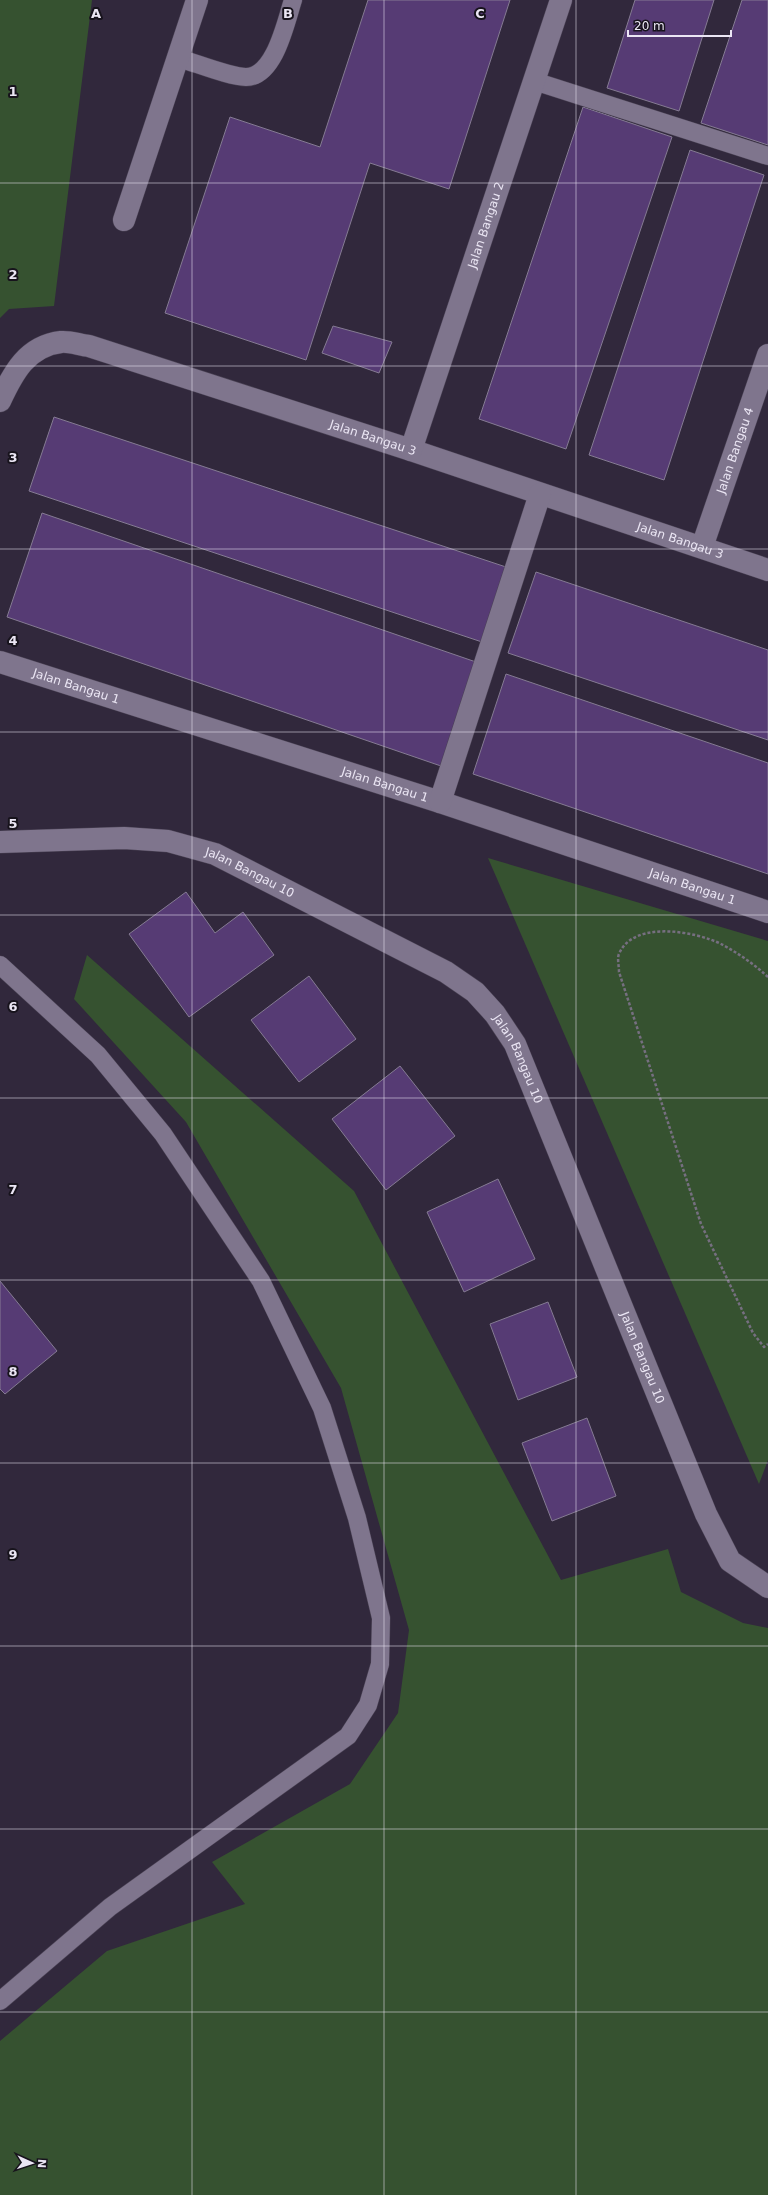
<svg xmlns="http://www.w3.org/2000/svg" width="768" height="2195" viewBox="0 0 768 2195" font-family="'DejaVu Sans',sans-serif">
<style>
.green{fill:#365230}
.building{fill:#563b74;stroke:#857b93}
.lines{fill:none;stroke-linecap:round;stroke-linejoin:round}
.lane-casing{stroke:#4b4355;stroke-width:19}
.street-casing{stroke:#4b4355;stroke-width:23}
.path{stroke:#766f80;stroke-width:2.5;stroke-dasharray:3 2;stroke-linecap:butt}
.lane{stroke:#7f758d;stroke-width:18}
.street{stroke:#7f758d;stroke-width:22}
.grid{fill:none;stroke:#ebe6f4;stroke-width:1;stroke-opacity:0.55}
.labels{text-anchor:middle;dominant-baseline:central;stroke-width:4;stroke-linejoin:round;paint-order:stroke}
.street-label{font-size:12px;fill:#ebe6f4;stroke:#17131c}
.grid-label{font-size:13px;text-anchor:middle;font-weight:bold;fill:#ebe6f4;stroke:#17131c;stroke-width:4;stroke-linejoin:round;paint-order:stroke}
</style>
<rect width="100%" height="100%" fill="#31283c"/>
<g class="green">
<path d="M 0,0 L 92,0 L 54,306 L 9,309 L 0,318 Z"/>
<path d="M 488,858 L 768,941 L 768,1460 L 759,1484 Z"/>
<path d="M 87,955 L 354,1191 L 561,1580 L 668,1549 L 681,1592 L 743,1623 L 768,1628 L 768,2195 L 0,2195 L 0,2041 L 107,1951 L 245,1904 L 212,1862 L 350,1784 L 398,1713 L 409,1630 L 341,1388 L 186,1122 L 74,999 Z"/>
</g>
<g class="building">
<path d="M 368,0 L 510,0 L 449,189 L 370,163 L 306,360 L 165,313 L 230,117 L 320,147 Z"/>
<path d="M 635,0 L 714,0 L 679,111 L 607,88 Z"/>
<path d="M 742,0 L 768,0 L 768,145 L 701,123 Z"/>
<path d="M 583,107 L 672,137 L 566,449 L 479,419 Z"/>
<path d="M 690,150 L 764,175 L 664,480 L 589,455 Z"/>
<path d="M 333,326 L 392,342 L 379,373 L 322,353 Z"/>
<path d="M 54,417 L 506,567 L 482,642 L 29,491 Z"/>
<path d="M 42,513 L 476,662 L 441,766 L 7,617 Z"/>
<path d="M 536,572 L 768,650 L 768,740 L 508,653 Z"/>
<path d="M 506,674 L 768,763 L 768,874 L 473,774 Z"/>
<path d="M 186,892 L 215,933 L 243,912 L 274,955 L 189,1017 L 129,934 Z"/>
<path d="M 309,976 L 356,1039 L 299,1082 L 251,1020 Z"/>
<path d="M 400,1066 L 455,1136 L 386,1190 L 332,1119 Z"/>
<path d="M 498,1179 L 535,1259 L 464,1292 L 427,1212 Z"/>
<path d="M 0,1281 L 57,1351 L 5,1394 L 0,1389 Z"/>
<path d="M 548,1302 L 577,1377 L 518,1400 L 490,1324 Z"/>
<path d="M 587,1418 L 616,1496 L 552,1521 L 522,1443 Z"/>
</g>
<g class="lines">
<defs>
<g id="lane">
<path d="M 178,58 C 196,63 230,77 246,77 C 275,77 286,21 293,0"/>
<path d="M 534,81 L 768,156"/>
<path d="M 0,965 L 98,1055 L 163,1134 L 261,1281 L 322,1408 L 357,1518 L 381,1618 L 380,1664 L 368,1705 L 348,1736 L 110,1907 L 0,2001"/>
</g>
<g id="street">
<path d="M 124,220 L 197,0"/>
<path id="s1" d="M 0,401 C 13,373 27,346 61,342 C 69,341 80,345 89,346 L 411,450 L 768,570"/>
<path id="s2" d="M 411,450 L 561,0"/>
<path id="s3" d="M 702,547 L 768,355"/>
<path id="s4" d="M 0,662 L 440,802 L 768,912"/>
<path d="M 440,802 L 540,494"/>
<path id="s5" d="M 0,842 L 124,838 L 168,841 L 215,854 L 446,972 L 475,992 L 495,1014 L 515,1044 L 706,1514 L 730,1561 L 768,1587"/>
</g>
</defs>
<use href="#lane" class="lane-casing"/>
<use href="#street" class="street-casing"/>
<path class="path" d="M 768,977 C 754,964 738,953 721,944 C 695,931 633,920 619,954 C 617,958 619,966 619,972 L 701,1224 L 753,1333 L 764,1347 L 768,1344"/>
<use href="#lane" class="lane"/>
<use href="#street" class="street"/>
</g>
<path class="grid" d="M 192,0 L 192,2195M 384,0 L 384,2195M 576,0 L 576,2195M 0,183 L 768,183M 0,366 L 768,366M 0,549 L 768,549M 0,732 L 768,732M 0,915 L 768,915M 0,1098 L 768,1098M 0,1280 L 768,1280M 0,1463 L 768,1463M 0,1646 L 768,1646M 0,1829 L 768,1829M 0,2012 L 768,2012"/>
<g class="labels">
<g class="street-label">
<text stroke="none"><textPath href="#s2" startOffset="237">Jalan Bangau 2</textPath></text>
<text stroke="none"><textPath href="#s1" startOffset="416">Jalan Bangau 3</textPath></text>
<text stroke="none"><textPath href="#s3" startOffset="102">Jalan Bangau 4</textPath></text>
<text stroke="none"><textPath href="#s1" startOffset="740">Jalan Bangau 3</textPath></text>
<text stroke="none"><textPath href="#s4" startOffset="80">Jalan Bangau 1</textPath></text>
<text stroke="none"><textPath href="#s4" startOffset="404">Jalan Bangau 1</textPath></text>
<text stroke="none"><textPath href="#s5" startOffset="256">Jalan Bangau 10</textPath></text>
<text stroke="none"><textPath href="#s4" startOffset="728">Jalan Bangau 1</textPath></text>
<text stroke="none"><textPath href="#s5" startOffset="592">Jalan Bangau 10</textPath></text>
<text stroke="none"><textPath href="#s5" startOffset="916">Jalan Bangau 10</textPath></text>
</g>
</g>
<g class="grid-label">
<text x="96" y="18">A</text>
<text x="288" y="18">B</text>
<text x="480" y="18">C</text>
<text x="13" y="96">1</text>
<text x="13" y="279">2</text>
<text x="13" y="462">3</text>
<text x="13" y="645">4</text>
<text x="13" y="828">5</text>
<text x="13" y="1011">6</text>
<text x="13" y="1194">7</text>
<text x="13" y="1376">8</text>
<text x="13" y="1559">9</text>
</g>
<g transform="translate(32 2163) rotate(93)" stroke="#17131c" stroke-width="3" paint-order="stroke">
<path d="M0-3L7 15L0 10L-7 15Z" fill="#ebe6f4"/>
<text y="-6" font-size="11" font-weight="bold" text-anchor="middle" fill="#ebe6f4">N</text>
</g>
<path d="M628 30v6h103v-6" fill="none" stroke="#ebe6f4" stroke-width="2"/>
<text x="634" y="30" font-size="12" fill="#ebe6f4" stroke="#17131c" stroke-width="3" paint-order="stroke">20 m</text>
</svg>
